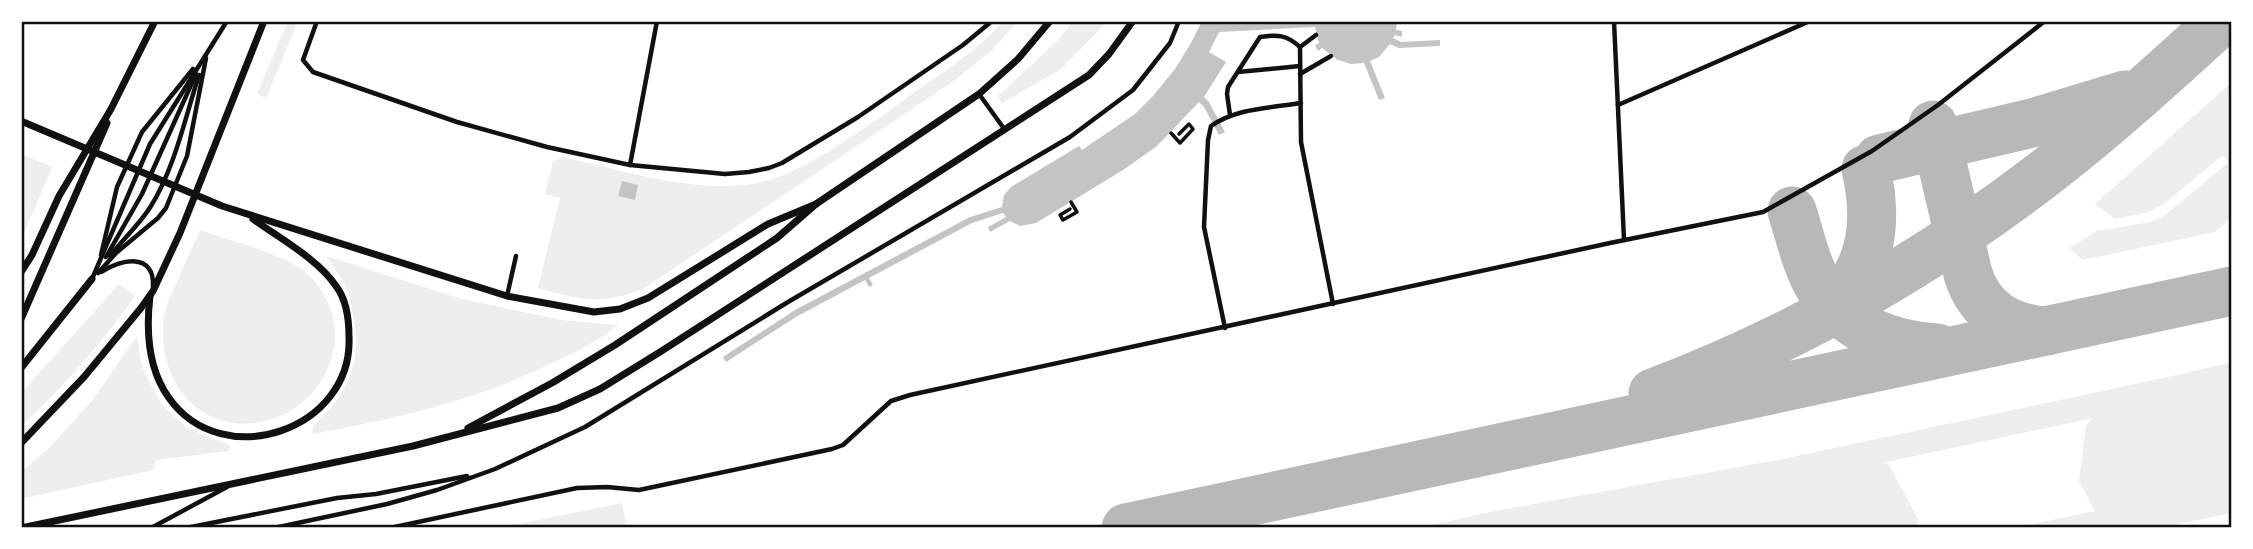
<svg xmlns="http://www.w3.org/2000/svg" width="2253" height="549" viewBox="0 0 2253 549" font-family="'Sofia Sans Condensed',sans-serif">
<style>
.green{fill:#eee}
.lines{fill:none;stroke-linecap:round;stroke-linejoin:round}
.taxiway{stroke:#b8b8b8;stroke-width:49}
.building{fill:#c4c4c4}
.path{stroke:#111;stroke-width:3.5}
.service{stroke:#111;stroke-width:4.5}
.minor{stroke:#111;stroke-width:7}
.neatline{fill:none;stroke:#111;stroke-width:2.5}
</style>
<rect width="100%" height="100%" fill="#fff"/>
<g class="green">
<path d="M 288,21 L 298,21 L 266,98 L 257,94 Z"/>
<path d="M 1004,21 L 1018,21 L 993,49 L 955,80 L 643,289 C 598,306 583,300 538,288 L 560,198 L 545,194 L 553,162 L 562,157 C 612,168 678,188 729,186 C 750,186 772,181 791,172 C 834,151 874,122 912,94 C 944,72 977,50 1004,21 Z"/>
<path d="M 1073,21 L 1106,21 L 1103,26 L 1061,69 L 1002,103 L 998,96 L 1056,42 Z"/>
<path d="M 2232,82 L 2232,217 L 2215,232 L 2083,260 L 2069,248 L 2097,231 L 2150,222 L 2165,215 L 2229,162 L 2222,156 L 2161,206 L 2148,212 L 2115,219 L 2095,204 Z"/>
<path d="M 21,154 L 52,167 L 21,240 Z"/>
<path d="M 200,230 C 230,241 278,252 303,270 C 322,285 335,311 335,335 C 332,428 205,460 170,371 C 162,351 161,329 166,308 C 168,300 173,291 176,284 C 184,266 192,248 200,230 Z"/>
<path d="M 326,256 L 462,299 L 561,320 L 618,325 C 597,342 572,354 548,365 C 471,402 397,418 313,434 L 313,426 C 346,395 362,367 354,320 C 352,308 350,294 344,283 C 339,274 332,265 326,256 Z"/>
<path d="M 119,284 L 135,296 C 102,342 63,388 21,426 L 21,393 Z"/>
<path d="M 137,336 L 142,367 L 161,404 L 187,428 L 230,445 L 229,451 L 156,460 L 153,470 L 21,499 L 21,472 L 48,449 L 91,402 Z"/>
<path d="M 2232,362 L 2232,513 L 2160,528 L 2014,528 L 2095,511 L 2079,481 L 2086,425 L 2093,418 L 1882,463 L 1889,465 L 1918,519 L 1917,528 L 1417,528 L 1495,511 L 1783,459 L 2177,375 Z"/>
<path d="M 622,503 L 627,528 L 498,528 Z"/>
</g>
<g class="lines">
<g class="taxiway">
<path d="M 1933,125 L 1968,274 C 1980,312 2009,329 2047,331"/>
<path d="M 1879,159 L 2036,122 L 2125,95"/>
<path d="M 1792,211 C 1800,236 1806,265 1820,288 C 1845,328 1892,346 1937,348"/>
<path d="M 1830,308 C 1873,272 1878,220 1866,169"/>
<path d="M 1653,393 C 1791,341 1923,266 2041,176 C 2104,128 2163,74 2221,21"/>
<path d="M 1126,528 L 2232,291"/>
</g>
</g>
<g class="building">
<path d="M 1202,21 L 1397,21 L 1396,30 L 1402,31 L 1402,37 L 1395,35 L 1393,38 L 1401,42 L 1440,40 L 1440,46 L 1399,48 L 1390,44 L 1379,57 L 1370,61 L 1385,98 L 1379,100 L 1364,63 L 1351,64 L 1338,60 L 1322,48 L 1318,51 L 1315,45 L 1319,43 L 1315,27 L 1219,32 L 1209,52 L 1226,62 L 1204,97 L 1209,102 L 1225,132 L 1219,135 L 1204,107 L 1199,102 L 1157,146 L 1123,170 L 1036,223 L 1020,226 L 1010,221 L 990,232 L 988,227 L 1006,217 L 1003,213 L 972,223 L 869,278 L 873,285 L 869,287 L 865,280 L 796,317 L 726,362 L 723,357 L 795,310 L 970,217 L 1002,207 L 1004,195 L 1011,187 L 1079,146 L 1082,150 L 1135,114 L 1153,96 L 1175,69 L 1191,43 Z"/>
<path d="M 622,181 L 638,185 L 635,200 L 618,196 Z"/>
</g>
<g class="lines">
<g class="path">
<path d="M 1171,133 L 1180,143 L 1193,129 L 1189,124 L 1179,134"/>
<path d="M 1070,209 L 1060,215 L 1063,220 L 1077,212 L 1071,202"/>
</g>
<g class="service">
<path d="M 317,21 L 303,60 L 313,72 L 457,122 L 547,147 L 630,165 L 725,174 L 749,172 L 769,168 L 782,163 L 858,117 L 963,45 L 992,21"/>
<path d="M 1614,21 L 1624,240"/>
<path d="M 1316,35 L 1300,47 L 1301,142 L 1333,304"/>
<path d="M 1238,72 L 1300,66"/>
<path d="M 1300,74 L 1331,56"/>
<path d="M 979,94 L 1005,130"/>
<path d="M 1618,105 L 1810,21"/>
<path d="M 1230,115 L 1227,94 L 1228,87 L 1260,37 C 1277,34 1287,35 1300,47"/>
<path d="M 630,165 L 657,21"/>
<path d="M 101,255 L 117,187 L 142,132 L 193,69"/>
<path d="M 110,256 C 123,239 140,224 151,206 C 175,167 185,118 199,75"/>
<path d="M 106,257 L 142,194 L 196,74"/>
<path d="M 101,272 C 121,259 155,252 153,287"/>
<path d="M 98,273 L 116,253 L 158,218 L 166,208 L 187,156 L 206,58"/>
<path d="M 92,279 L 150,144 L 227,21"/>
<path d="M 507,296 L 516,256"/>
<path d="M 1225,328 L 1204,227 L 1208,140 L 1211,126 C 1237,108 1270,108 1301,103"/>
<path d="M 151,528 L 227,487"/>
<path d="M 186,528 L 337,498 L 376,494 L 467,476"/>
<path d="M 274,528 L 387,504 L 437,490 L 495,469 L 585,427 L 788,302 L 1070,137 L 1133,90 L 1170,43 L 1179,21"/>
<path d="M 390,528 L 577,488 L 607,487 L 639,490 L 832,449 L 843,445 L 891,401 L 910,395 L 1610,243 L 1763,212 L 1872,151 L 1938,105 L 2045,21"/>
</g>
<g class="minor">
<path d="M 21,121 L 222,206 L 507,296 L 594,312 L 620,309 L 648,298 L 768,224 L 816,204"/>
<path d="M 21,272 L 32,255 L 59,196 L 111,109 L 155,21"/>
<path d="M 150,296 C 146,330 148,369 169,398 C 223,474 353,430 349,337 C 349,320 346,299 336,286 C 318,259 279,238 253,219"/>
<path d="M 21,319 L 107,123"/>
<path d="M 21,368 L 92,279"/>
<path d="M 468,428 L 552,383 L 615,345 L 777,238 L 816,204 L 979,94 L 1018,59 L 1050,21"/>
<path d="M 21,443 L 84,377 L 141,308 L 153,291 L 180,233 L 264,21"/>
<path d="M 21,528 L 413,446 L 558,408 L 600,389 L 660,352 L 1089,75 L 1109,54 L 1133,21"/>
</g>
</g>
<rect width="2253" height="549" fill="none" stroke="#ffffff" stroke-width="46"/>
<rect x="23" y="23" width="2207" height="503" class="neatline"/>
</svg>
